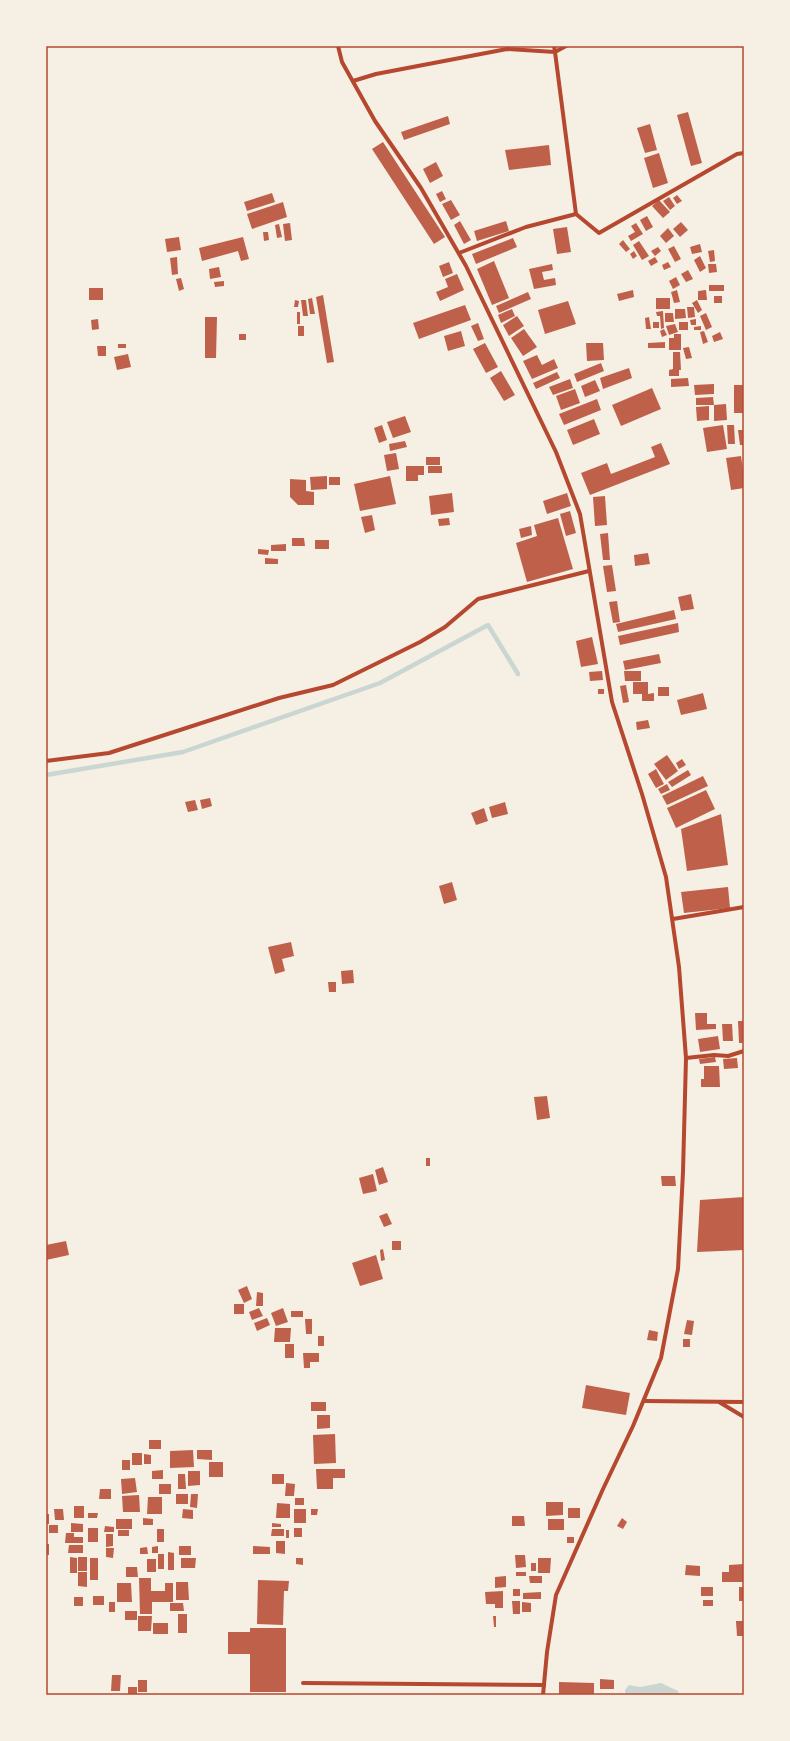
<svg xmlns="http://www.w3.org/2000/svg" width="790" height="1741" viewBox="0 0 790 1741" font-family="'Varela Round',sans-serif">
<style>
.water{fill:#c9d6d2}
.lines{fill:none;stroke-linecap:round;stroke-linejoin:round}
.stream{stroke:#c9d6d2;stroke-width:4.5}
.building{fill:#bf614a}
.minor{stroke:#b5482f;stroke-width:4}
.neatline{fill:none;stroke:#b5482f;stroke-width:1.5}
</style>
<rect width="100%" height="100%" fill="#f6efe4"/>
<path class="water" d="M 661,1683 L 678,1691 L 679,1695 L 625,1695 L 625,1690 L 629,1685 L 640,1687 Z"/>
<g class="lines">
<path class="stream" d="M 46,775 L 183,752 L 380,683 L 488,625 L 518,674"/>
</g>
<g class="building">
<path d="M 688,112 L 702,163 L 691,166 L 677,115 Z"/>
<path d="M 448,116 L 450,124 L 404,140 L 401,132 Z"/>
<path d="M 650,124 L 657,150 L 645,153 L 637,128 Z"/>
<path d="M 383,142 L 445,237 L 434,244 L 372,149 Z"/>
<path d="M 549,145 L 551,165 L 509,170 L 505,150 Z"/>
<path d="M 659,153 L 668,183 L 653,188 L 644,158 Z"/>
<path d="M 436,162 L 443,176 L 430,183 L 423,169 Z"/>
<path d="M 442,191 L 446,199 L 440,202 L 436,194 Z"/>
<path d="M 272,193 L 275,202 L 247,211 L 244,202 Z"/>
<path d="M 677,195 L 682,201 L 677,204 L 673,198 Z"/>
<path d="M 669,197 L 675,206 L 670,210 L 663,201 Z"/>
<path d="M 451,200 L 460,215 L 451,220 L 442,204 Z"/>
<path d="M 659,200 L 670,212 L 663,218 L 652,206 Z"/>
<path d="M 283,202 L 287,217 L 252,229 L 247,214 Z"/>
<path d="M 647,216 L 653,227 L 646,231 L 640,220 Z"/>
<path d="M 460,221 L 471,240 L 464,244 L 454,225 Z"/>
<path d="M 506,221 L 509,231 L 477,241 L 474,231 Z"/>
<path d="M 681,222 L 688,230 L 680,237 L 673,229 Z"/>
<path d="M 290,223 L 292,240 L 285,241 L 283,224 Z"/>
<path d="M 636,223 L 643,234 L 631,241 L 628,236 L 635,232 L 631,226 Z"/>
<path d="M 279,224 L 282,237 L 277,238 L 275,225 Z"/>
<path d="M 567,227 L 571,252 L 557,254 L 553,229 Z"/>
<path d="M 668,228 L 674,236 L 666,243 L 660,236 Z"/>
<path d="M 263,232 L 268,232 L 269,240 L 264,241 Z"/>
<path d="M 179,237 L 181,250 L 167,252 L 165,239 Z"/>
<path d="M 243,237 L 249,259 L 241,261 L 238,251 L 202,261 L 199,248 Z"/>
<path d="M 513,238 L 517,247 L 476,264 L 472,254 Z"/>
<path d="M 623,240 L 630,249 L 626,252 L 619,244 Z"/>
<path d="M 639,241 L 649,256 L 642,260 L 633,245 Z"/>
<path d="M 700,244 L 702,252 L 692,254 L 690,247 Z"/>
<path d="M 674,246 L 681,259 L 675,262 L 668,249 Z"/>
<path d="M 658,247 L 661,251 L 655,256 L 651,251 Z"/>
<path d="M 714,250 L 715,261 L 710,262 L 708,251 Z"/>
<path d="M 634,251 L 637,256 L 633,259 L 630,254 Z"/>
<path d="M 700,256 L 706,268 L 700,272 L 694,260 Z"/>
<path d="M 177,257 L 178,274 L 172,275 L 170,258 Z"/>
<path d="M 655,257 L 658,262 L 651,266 L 648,261 Z"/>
<path d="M 494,261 L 509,298 L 492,305 L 477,269 Z"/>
<path d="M 449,262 L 453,273 L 443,277 L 439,266 Z"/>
<path d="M 668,262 L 671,267 L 664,270 L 662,265 Z"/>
<path d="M 552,264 L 553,270 L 542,272 L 544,280 L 555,278 L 556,285 L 534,289 L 529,269 Z"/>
<path d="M 708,264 L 716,264 L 717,272 L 709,273 Z"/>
<path d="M 219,267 L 221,277 L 210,279 L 209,269 Z"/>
<path d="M 688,270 L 693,279 L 686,282 L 681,274 Z"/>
<path d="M 457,274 L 464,290 L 440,301 L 436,292 L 448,287 L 445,279 Z"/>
<path d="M 676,277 L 680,285 L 673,289 L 669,281 Z"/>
<path d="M 181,278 L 184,289 L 179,291 L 176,279 Z"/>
<path d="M 224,281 L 224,286 L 215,287 L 214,282 Z"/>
<rect x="709" y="285" width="15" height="6"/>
<rect x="89" y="288" width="14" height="12"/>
<path d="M 633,290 L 634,297 L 619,301 L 617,294 Z"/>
<path d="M 677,290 L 680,302 L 674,303 L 671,292 Z"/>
<path d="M 706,290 L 707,300 L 698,300 L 698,291 Z"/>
<path d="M 528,292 L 531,299 L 499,313 L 496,306 Z"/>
<path d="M 323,295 L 334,362 L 327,363 L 316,297 Z"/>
<rect x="714" y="296" width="8" height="7"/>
<path d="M 312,298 L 315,314 L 310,314 L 308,299 Z"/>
<rect x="656" y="298" width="14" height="11"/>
<path d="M 295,300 L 299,301 L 298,307 L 294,307 Z"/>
<path d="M 301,300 L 306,300 L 308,316 L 303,316 Z"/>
<path d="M 697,300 L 702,310 L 698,313 L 692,303 Z"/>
<path d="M 568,301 L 576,324 L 545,334 L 538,310 Z"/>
<path d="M 465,305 L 471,320 L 419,339 L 413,323 Z"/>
<path d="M 687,307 L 694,307 L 695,317 L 688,318 Z"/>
<path d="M 512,309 L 515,316 L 501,323 L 498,315 Z"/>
<path d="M 675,309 L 685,309 L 686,318 L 675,319 Z"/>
<path d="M 663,311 L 664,328 L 661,329 L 660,316 L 657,316 L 656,312 Z"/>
<rect x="297" y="312" width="3" height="12"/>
<path d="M 665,313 L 673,313 L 674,322 L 665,322 Z"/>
<path d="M 706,313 L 712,327 L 706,330 L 700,316 Z"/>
<path d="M 517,316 L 524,326 L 509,336 L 503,325 Z"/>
<path d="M 205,317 L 217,317 L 216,358 L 205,358 Z"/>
<path d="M 649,317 L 651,329 L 646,329 L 645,318 Z"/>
<path d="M 98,319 L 99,329 L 92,330 L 91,320 Z"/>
<path d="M 696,319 L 696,325 L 691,325 L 690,320 Z"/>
<rect x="653" y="322" width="6" height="6"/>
<rect x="679" y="322" width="9" height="8"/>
<path d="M 478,323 L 484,339 L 478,341 L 471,326 Z"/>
<path d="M 675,324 L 678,332 L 669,335 L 666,326 Z"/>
<rect x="298" y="326" width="6" height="10"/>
<path d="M 701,326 L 701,330 L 694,330 L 694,327 Z"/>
<path d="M 524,329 L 537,347 L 523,356 L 511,338 Z"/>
<path d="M 664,329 L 667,335 L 662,337 L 660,331 Z"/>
<path d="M 461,331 L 465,346 L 448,351 L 444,336 Z"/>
<path d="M 704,331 L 708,342 L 703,344 L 700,332 Z"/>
<path d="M 720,332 L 723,339 L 714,342 L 712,336 Z"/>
<rect x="239" y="334" width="7" height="6"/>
<path d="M 674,334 L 681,334 L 681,350 L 669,350 L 669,338 L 674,338 Z"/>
<path d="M 665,342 L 665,348 L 648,348 L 648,343 Z"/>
<path d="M 485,343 L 498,367 L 486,373 L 473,349 Z"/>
<path d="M 586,343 L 603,343 L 604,360 L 587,361 Z"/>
<rect x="118" y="344" width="8" height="4"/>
<path d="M 97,346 L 106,346 L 106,356 L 98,356 Z"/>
<path d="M 689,347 L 692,358 L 686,359 L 683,348 Z"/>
<path d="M 673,352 L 680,352 L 681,370 L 679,370 L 679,376 L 669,376 L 669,370 L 673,369 Z"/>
<path d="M 128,354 L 131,367 L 117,370 L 114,357 Z"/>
<path d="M 537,355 L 542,365 L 554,359 L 558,368 L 532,379 L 523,361 Z"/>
<path d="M 601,363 L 604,371 L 577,382 L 574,374 Z"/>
<path d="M 629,368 L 632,378 L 603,389 L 600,378 Z"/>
<path d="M 501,371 L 515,395 L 504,401 L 490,378 Z"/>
<path d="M 557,372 L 560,378 L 536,389 L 533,383 Z"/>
<path d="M 688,378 L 689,386 L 671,387 L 671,379 Z"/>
<path d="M 570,379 L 573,388 L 553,395 L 549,387 Z"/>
<path d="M 595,380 L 600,391 L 585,397 L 581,386 Z"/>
<path d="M 714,384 L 714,394 L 695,395 L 694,385 Z"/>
<rect x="734" y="385" width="10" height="28"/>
<path d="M 652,388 L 661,409 L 621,426 L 612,405 Z"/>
<path d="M 575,389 L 580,403 L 561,410 L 556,396 Z"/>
<path d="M 713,397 L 714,405 L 696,405 L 696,398 Z"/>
<path d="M 597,399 L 601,410 L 564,425 L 559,414 Z"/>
<path d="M 726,404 L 727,420 L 714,421 L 714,405 Z"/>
<path d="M 709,406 L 709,420 L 697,421 L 696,407 Z"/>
<path d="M 405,416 L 411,432 L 393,438 L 387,422 Z"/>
<path d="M 594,419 L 600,434 L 573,445 L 567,430 Z"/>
<path d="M 382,425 L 387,440 L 379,443 L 374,428 Z"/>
<path d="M 723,425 L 727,449 L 707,452 L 703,428 Z"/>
<path d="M 727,425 L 734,425 L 735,444 L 728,444 Z"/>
<path d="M 738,430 L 744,430 L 744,445 L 740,445 Z"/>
<path d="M 405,441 L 407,447 L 390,451 L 389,444 Z"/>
<path d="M 661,443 L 670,464 L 590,495 L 581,473 L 607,463 L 611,474 L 655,457 L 651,447 Z"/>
<path d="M 396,453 L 399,469 L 387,471 L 384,455 Z"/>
<path d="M 741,456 L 744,476 L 744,488 L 731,490 L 726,458 Z"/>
<rect x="426" y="457" width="14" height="8"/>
<path d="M 406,466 L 424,466 L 424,475 L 418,475 L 418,481 L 406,481 Z"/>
<rect x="428" y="466" width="14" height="7"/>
<path d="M 327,476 L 327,489 L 311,490 L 310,477 Z"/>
<path d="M 390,476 L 396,504 L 360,511 L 354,484 Z"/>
<rect x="329" y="477" width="11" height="8"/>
<path d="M 290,479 L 306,480 L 306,491 L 314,492 L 314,505 L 298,505 L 290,497 Z"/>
<path d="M 452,493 L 454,512 L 431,515 L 429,496 Z"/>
<path d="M 567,493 L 571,506 L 547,514 L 543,501 Z"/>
<path d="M 605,496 L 607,525 L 595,526 L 593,497 Z"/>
<path d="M 570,511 L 576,533 L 566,536 L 560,514 Z"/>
<path d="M 372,515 L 375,530 L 365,533 L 361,517 Z"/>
<path d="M 449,518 L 450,525 L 439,526 L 438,519 Z"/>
<path d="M 558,518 L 573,569 L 527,582 L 516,543 L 537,536 L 534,525 Z"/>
<path d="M 531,526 L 532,535 L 521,538 L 519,529 Z"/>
<path d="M 608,533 L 610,560 L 603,560 L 600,534 Z"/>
<path d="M 292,538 L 304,538 L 305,546 L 292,546 Z"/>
<rect x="315" y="540" width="14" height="9"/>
<path d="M 286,544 L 286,551 L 271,551 L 271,545 Z"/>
<path d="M 258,549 L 269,550 L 268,555 L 258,554 Z"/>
<path d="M 648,553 L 650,564 L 635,566 L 634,555 Z"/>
<path d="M 265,558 L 278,559 L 278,564 L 265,564 Z"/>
<path d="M 612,565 L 616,591 L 607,592 L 603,566 Z"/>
<path d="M 691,594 L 694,609 L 681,611 L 678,597 Z"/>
<path d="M 617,601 L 620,622 L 613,623 L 609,602 Z"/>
<path d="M 674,610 L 676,619 L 618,632 L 616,624 Z"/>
<path d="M 678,623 L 679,632 L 620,645 L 618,636 Z"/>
<path d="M 592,637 L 598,664 L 581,667 L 576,641 Z"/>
<path d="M 659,654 L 661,663 L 625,670 L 623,661 Z"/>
<path d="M 602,671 L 603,680 L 590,681 L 589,672 Z"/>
<path d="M 624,671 L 641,671 L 641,681 L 625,681 Z"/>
<path d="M 633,682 L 648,682 L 648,694 L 654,693 L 654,701 L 642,701 L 642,694 L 633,694 Z"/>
<path d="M 626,685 L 629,702 L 623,703 L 620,686 Z"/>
<rect x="658" y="687" width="11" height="9"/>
<rect x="598" y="689" width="6" height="5"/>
<path d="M 703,693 L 707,709 L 681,715 L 677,700 Z"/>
<path d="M 648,720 L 650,728 L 637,730 L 636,722 Z"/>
<path d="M 667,755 L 678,771 L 666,780 L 654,764 Z"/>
<path d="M 682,759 L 686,765 L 679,769 L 676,763 Z"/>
<path d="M 656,769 L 664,784 L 656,788 L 648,774 Z"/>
<path d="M 688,770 L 691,775 L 672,787 L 668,782 Z"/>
<path d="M 703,776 L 708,786 L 667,805 L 662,796 Z"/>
<path d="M 667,784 L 670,790 L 661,794 L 658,789 Z"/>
<path d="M 706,790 L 715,809 L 676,828 L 667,808 Z"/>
<path d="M 210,798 L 212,806 L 202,809 L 200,800 Z"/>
<path d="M 195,800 L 198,810 L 188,812 L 185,802 Z"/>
<path d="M 505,802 L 508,814 L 492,818 L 489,807 Z"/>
<path d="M 484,808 L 488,821 L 476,825 L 471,813 Z"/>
<path d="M 721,814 L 728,865 L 687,871 L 681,829 Z"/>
<path d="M 452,882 L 457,900 L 444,904 L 439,886 Z"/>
<path d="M 728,887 L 730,908 L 684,913 L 681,892 Z"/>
<path d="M 291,942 L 294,956 L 282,959 L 285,971 L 275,974 L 268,947 Z"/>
<path d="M 353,970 L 354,983 L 342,984 L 341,971 Z"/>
<path d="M 328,982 L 336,982 L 336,992 L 329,992 Z"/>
<path d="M 695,1013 L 707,1013 L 707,1024 L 716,1024 L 716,1029 L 696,1030 Z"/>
<path d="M 738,1021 L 744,1021 L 744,1043 L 739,1043 Z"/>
<path d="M 722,1024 L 732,1024 L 733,1041 L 723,1041 Z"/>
<path d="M 718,1036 L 720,1049 L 700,1052 L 698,1039 Z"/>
<path d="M 715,1057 L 716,1062 L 700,1064 L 699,1059 Z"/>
<path d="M 737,1058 L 738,1068 L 724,1069 L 723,1059 Z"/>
<path d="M 704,1066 L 719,1066 L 720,1087 L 701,1087 L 701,1079 L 704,1079 Z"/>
<path d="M 547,1096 L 550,1118 L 537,1120 L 534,1097 Z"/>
<rect x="426" y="1158" width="4" height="8"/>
<path d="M 383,1167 L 388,1182 L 379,1185 L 375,1170 Z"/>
<path d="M 373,1174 L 377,1191 L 363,1194 L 359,1178 Z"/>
<path d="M 661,1176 L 675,1176 L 676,1186 L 662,1186 Z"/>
<path d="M 744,1197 L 744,1250 L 697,1252 L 700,1200 Z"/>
<path d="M 387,1213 L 392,1224 L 384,1227 L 379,1216 Z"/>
<path d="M 66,1241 L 69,1255 L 46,1260 L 46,1245 Z"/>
<rect x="392" y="1241" width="9" height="9"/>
<path d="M 383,1249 L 385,1260 L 381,1261 L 380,1250 Z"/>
<path d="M 376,1255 L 383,1279 L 360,1286 L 352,1263 Z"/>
<path d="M 247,1286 L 252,1299 L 244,1303 L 238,1290 Z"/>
<path d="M 257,1292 L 263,1293 L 263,1306 L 256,1306 Z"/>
<rect x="234" y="1304" width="10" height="10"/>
<path d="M 259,1308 L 263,1316 L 252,1320 L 249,1312 Z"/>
<path d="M 283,1308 L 288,1322 L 276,1326 L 271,1313 Z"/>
<rect x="291" y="1311" width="12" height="6"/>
<path d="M 267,1318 L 270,1325 L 257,1331 L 254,1323 Z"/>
<path d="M 305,1319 L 312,1319 L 312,1334 L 306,1334 Z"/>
<path d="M 687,1320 L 694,1321 L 692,1335 L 684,1334 Z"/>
<path d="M 275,1328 L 291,1328 L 290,1342 L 274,1342 Z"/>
<path d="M 649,1330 L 658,1332 L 657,1341 L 647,1340 Z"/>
<rect x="318" y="1336" width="6" height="10"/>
<rect x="683" y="1339" width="7" height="8"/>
<rect x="285" y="1344" width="9" height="14"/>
<path d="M 303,1353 L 319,1353 L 319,1362 L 310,1362 L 310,1368 L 304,1368 Z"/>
<path d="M 586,1385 L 630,1393 L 626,1415 L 582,1408 Z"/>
<rect x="311" y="1402" width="15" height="9"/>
<path d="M 317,1415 L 330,1415 L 330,1428 L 317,1429 Z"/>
<path d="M 335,1434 L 336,1463 L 314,1464 L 313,1435 Z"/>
<rect x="149" y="1440" width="12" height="9"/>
<path d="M 193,1450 L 194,1467 L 170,1468 L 170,1451 Z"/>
<path d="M 197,1450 L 212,1450 L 212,1460 L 197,1459 Z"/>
<rect x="132" y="1453" width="10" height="12"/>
<path d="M 144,1454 L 151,1455 L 151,1464 L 144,1464 Z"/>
<rect x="122" y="1460" width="8" height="10"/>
<rect x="209" y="1462" width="14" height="15"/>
<path d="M 316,1469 L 345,1469 L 345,1478 L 333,1478 L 333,1489 L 317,1489 Z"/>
<path d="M 163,1470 L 163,1479 L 152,1479 L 152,1471 Z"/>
<path d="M 188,1471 L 200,1471 L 200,1485 L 188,1486 Z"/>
<path d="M 178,1474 L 185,1474 L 186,1489 L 178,1489 Z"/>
<rect x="272" y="1474" width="12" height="10"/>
<path d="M 135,1478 L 137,1492 L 122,1494 L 121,1479 Z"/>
<path d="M 286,1483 L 295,1484 L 294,1496 L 285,1496 Z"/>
<rect x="159" y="1484" width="12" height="10"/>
<path d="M 100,1489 L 111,1489 L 111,1499 L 99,1499 Z"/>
<rect x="176" y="1494" width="12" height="10"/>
<path d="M 191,1494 L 198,1494 L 197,1508 L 190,1507 Z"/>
<path d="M 139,1495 L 140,1512 L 123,1512 L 122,1496 Z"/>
<path d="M 148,1497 L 162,1497 L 162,1514 L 147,1514 Z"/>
<rect x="295" y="1498" width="9" height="7"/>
<path d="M 546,1502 L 563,1502 L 563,1515 L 546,1516 Z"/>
<path d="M 277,1503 L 290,1504 L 290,1518 L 276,1518 Z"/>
<rect x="74" y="1506" width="10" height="12"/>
<rect x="568" y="1508" width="12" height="10"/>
<path d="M 54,1509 L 63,1509 L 64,1520 L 55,1520 Z"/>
<path d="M 183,1509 L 193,1510 L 193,1519 L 182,1518 Z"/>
<rect x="294" y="1509" width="12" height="14"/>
<path d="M 311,1509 L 318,1509 L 317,1515 L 311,1515 Z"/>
<path d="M 88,1513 L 98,1513 L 97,1518 L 88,1518 Z"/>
<rect x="46" y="1514" width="3" height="10"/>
<path d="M 512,1516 L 524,1516 L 525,1526 L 512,1526 Z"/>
<path d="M 143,1518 L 153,1519 L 153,1525 L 143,1525 Z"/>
<path d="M 622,1518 L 627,1522 L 623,1529 L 617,1526 Z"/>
<rect x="116" y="1519" width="16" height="10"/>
<rect x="548" y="1519" width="16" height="11"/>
<path d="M 71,1523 L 83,1524 L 83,1532 L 71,1532 Z"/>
<path d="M 272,1523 L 281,1524 L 281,1527 L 272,1527 Z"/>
<rect x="49" y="1525" width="9" height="8"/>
<path d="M 105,1526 L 114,1527 L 114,1532 L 104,1532 Z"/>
<rect x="88" y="1528" width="10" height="14"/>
<rect x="294" y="1528" width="8" height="9"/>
<rect x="157" y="1529" width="7" height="13"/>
<path d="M 272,1529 L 284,1529 L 284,1536 L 271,1536 Z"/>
<rect x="118" y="1530" width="11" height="6"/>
<rect x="286" y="1530" width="3" height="8"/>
<path d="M 66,1533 L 74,1533 L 74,1537 L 83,1537 L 83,1543 L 65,1543 Z"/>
<path d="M 106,1534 L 113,1534 L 113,1546 L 106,1547 Z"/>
<rect x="567" y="1537" width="7" height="6"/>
<path d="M 276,1541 L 285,1541 L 285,1554 L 276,1553 Z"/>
<rect x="46" y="1544" width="3" height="11"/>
<path d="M 69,1545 L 83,1545 L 83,1553 L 68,1553 Z"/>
<path d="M 158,1546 L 158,1553 L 152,1553 L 152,1547 Z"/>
<rect x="179" y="1546" width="12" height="9"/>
<path d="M 253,1546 L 270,1547 L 270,1554 L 253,1554 Z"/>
<path d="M 147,1547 L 148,1554 L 140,1554 L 140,1548 Z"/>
<path d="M 106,1548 L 114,1548 L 113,1558 L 106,1557 Z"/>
<path d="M 168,1552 L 174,1553 L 174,1570 L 168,1570 Z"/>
<rect x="158" y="1554" width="6" height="15"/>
<path d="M 515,1555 L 525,1555 L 526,1567 L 516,1568 Z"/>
<path d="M 70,1557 L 77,1558 L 77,1573 L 70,1573 Z"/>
<rect x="78" y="1557" width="9" height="14"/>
<rect x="90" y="1558" width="8" height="22"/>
<path d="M 181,1558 L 196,1558 L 195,1568 L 181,1568 Z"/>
<path d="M 296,1558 L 303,1558 L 303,1565 L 296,1564 Z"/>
<path d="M 538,1558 L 551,1558 L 550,1573 L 538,1573 Z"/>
<rect x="147" y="1559" width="9" height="13"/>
<rect x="531" y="1563" width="5" height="8"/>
<path d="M 744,1564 L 744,1582 L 722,1582 L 722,1572 L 729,1572 L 729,1565 Z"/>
<path d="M 686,1565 L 700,1566 L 700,1576 L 685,1575 Z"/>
<path d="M 126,1567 L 137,1567 L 138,1577 L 126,1577 Z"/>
<path d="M 78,1572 L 87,1572 L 87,1587 L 78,1586 Z"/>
<rect x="516" y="1572" width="10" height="4"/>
<path d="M 506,1576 L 506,1587 L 495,1588 L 495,1577 Z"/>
<path d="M 529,1576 L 542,1576 L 542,1583 L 530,1583 Z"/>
<path d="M 139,1578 L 151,1578 L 151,1591 L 165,1591 L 165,1583 L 173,1583 L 173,1602 L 152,1602 L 152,1614 L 140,1614 Z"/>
<path d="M 258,1580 L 289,1581 L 288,1591 L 284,1591 L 283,1625 L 257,1624 Z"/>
<path d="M 176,1582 L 188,1582 L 189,1600 L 176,1600 Z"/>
<path d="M 117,1583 L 131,1583 L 132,1602 L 117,1602 Z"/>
<rect x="701" y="1587" width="12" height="9"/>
<rect x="739" y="1587" width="5" height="14"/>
<rect x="513" y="1589" width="7" height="7"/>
<path d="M 503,1591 L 503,1608 L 495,1608 L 495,1604 L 486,1604 L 485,1592 Z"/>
<path d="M 541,1592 L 541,1599 L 523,1599 L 523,1593 Z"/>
<rect x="93" y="1596" width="11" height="9"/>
<rect x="74" y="1597" width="9" height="9"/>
<rect x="703" y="1600" width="10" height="6"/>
<path d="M 512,1601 L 520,1601 L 520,1614 L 513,1614 Z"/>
<rect x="109" y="1602" width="6" height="10"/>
<path d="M 522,1602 L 531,1603 L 531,1612 L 522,1612 Z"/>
<path d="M 170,1603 L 183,1603 L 184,1611 L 170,1611 Z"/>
<rect x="125" y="1611" width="12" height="9"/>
<rect x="178" y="1614" width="9" height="19"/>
<path d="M 138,1616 L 152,1616 L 151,1631 L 138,1631 Z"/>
<path d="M 493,1616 L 496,1616 L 496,1627 L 494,1627 Z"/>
<path d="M 736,1621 L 744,1621 L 744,1636 L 737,1636 Z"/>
<rect x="153" y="1623" width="15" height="11"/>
<path d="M 250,1628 L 286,1628 L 286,1692 L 250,1692 L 250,1654 L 228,1654 L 228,1632 L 250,1632 Z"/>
<path d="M 112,1675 L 121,1675 L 120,1691 L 111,1691 Z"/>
<path d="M 600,1679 L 614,1680 L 614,1689 L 600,1689 Z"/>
<rect x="138" y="1680" width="9" height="12"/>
<path d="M 559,1682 L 594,1683 L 594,1695 L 559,1695 Z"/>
<rect x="128" y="1687" width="9" height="7"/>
</g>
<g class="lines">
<g class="minor">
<path d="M 338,46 L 342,62 L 375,121 L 421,188 L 466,266 L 556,452 L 580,514 L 612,702 L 642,794 L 666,877 L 679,967 L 686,1058 L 683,1172 L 678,1269 L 661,1358 L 633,1426 L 603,1489 L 556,1595 L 547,1652 L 543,1695"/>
<path d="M 554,46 L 555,52 L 566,46"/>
<path d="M 353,81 L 376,74 L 507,49 L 555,52 L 576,214"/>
<path d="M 459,253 L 526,227 L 576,214 L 599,233 L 737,154 L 744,153"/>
<path d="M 46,761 L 109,753 L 279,698 L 333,685 L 420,642 L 445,627 L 478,599 L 589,571"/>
<path d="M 673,919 L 744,907"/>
<path d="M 686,1058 L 714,1055 L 728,1056 L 744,1051"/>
<path d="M 644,1401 L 744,1402"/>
<path d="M 719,1402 L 744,1417"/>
<path d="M 303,1683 L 544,1685"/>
</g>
</g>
<rect width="790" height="1741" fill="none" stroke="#f6efe4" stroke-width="94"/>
<rect x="47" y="47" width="696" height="1647" class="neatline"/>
</svg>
